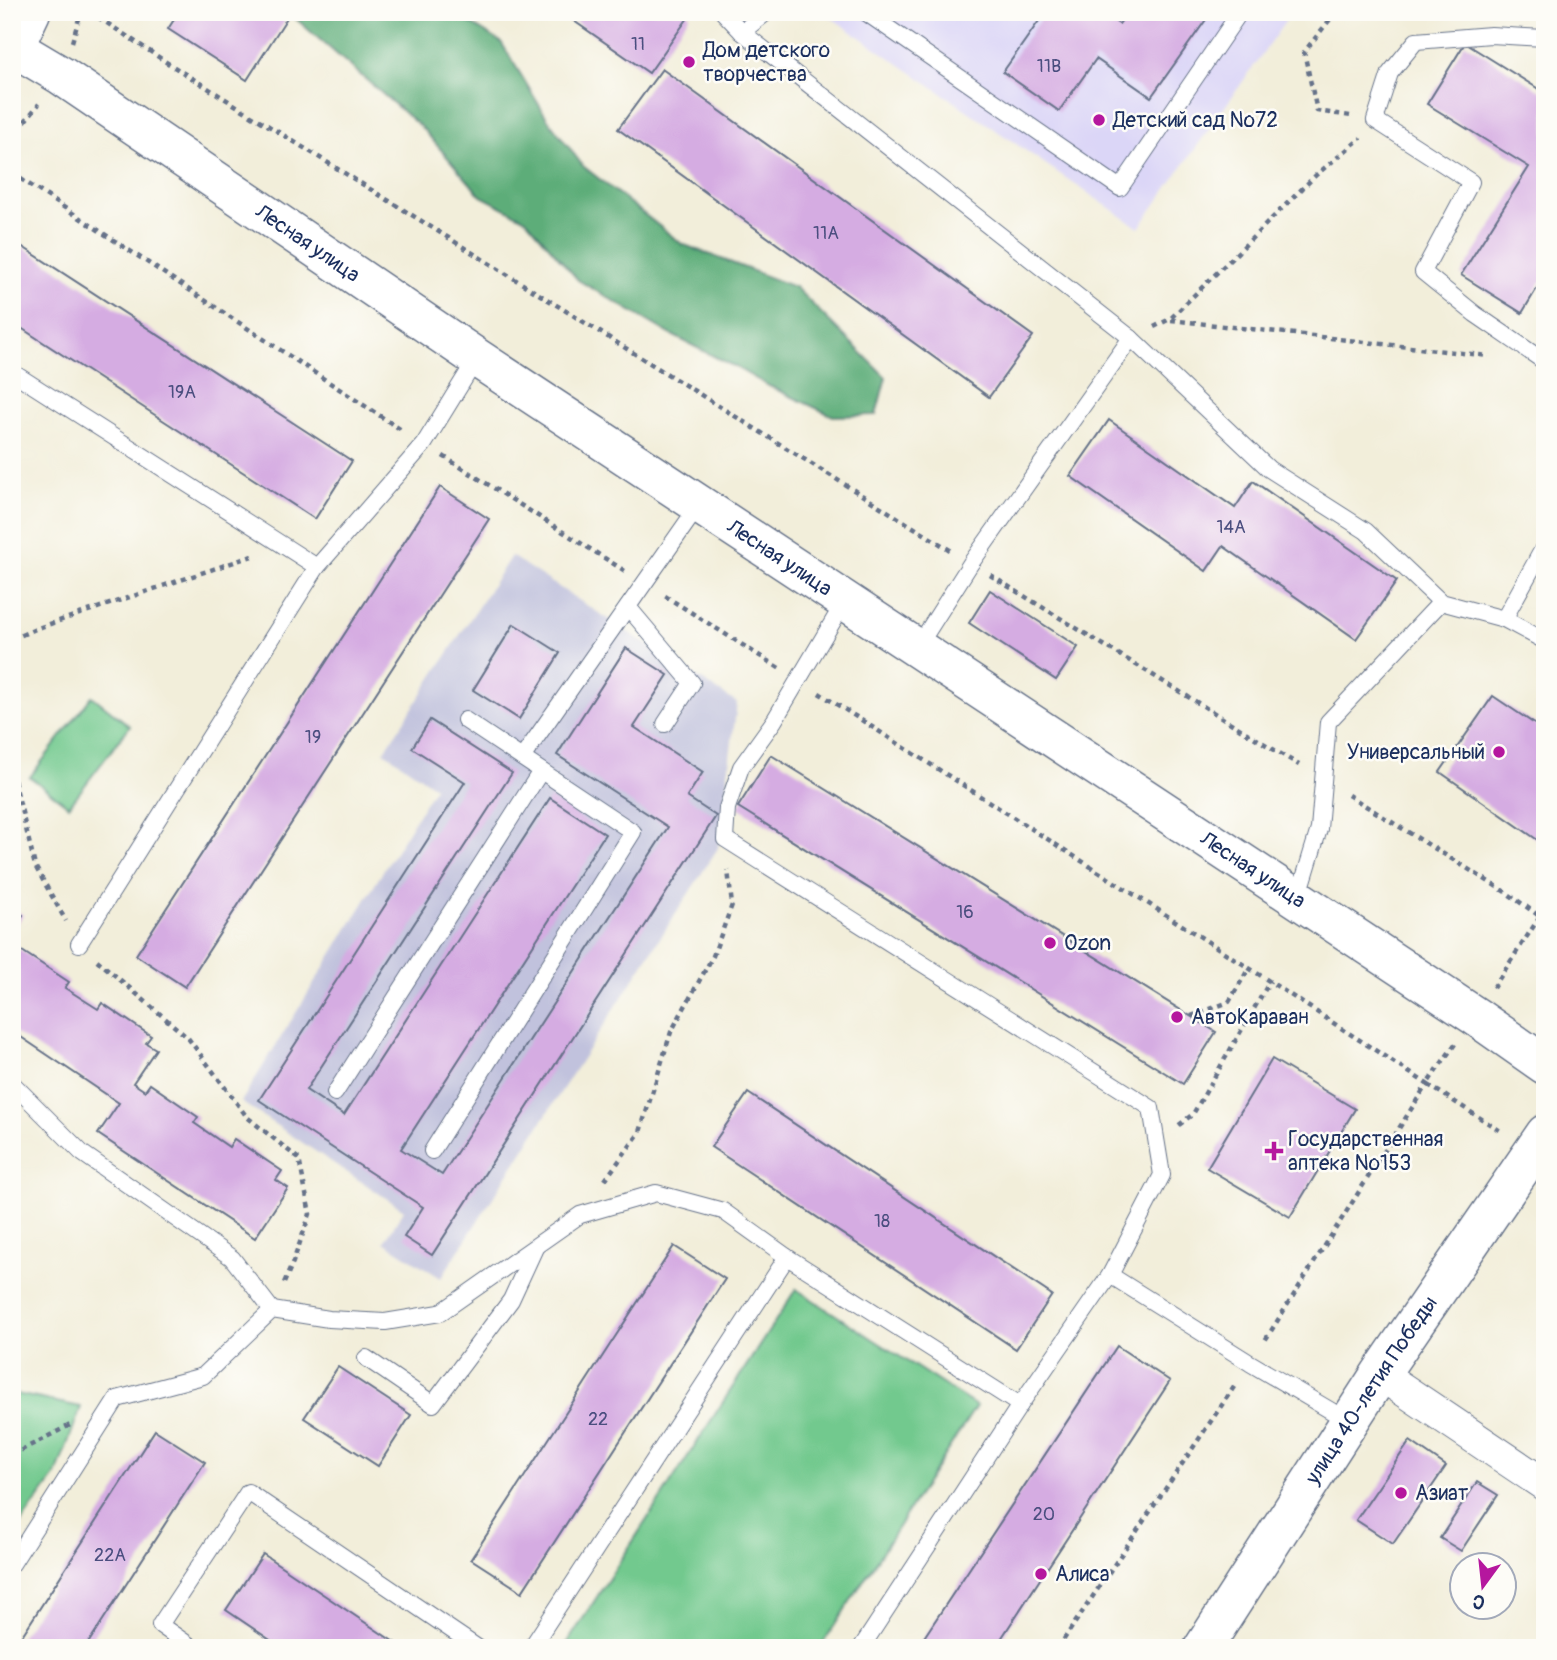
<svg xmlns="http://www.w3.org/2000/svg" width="1557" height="1660" viewBox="0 0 1557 1660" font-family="Pangolin,sans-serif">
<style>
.built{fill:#dbd6f7}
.industrial{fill:#c1c2dd}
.green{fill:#72c98e;stroke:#467c76;stroke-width:2}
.forest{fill:#5dad79;stroke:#3c6e6c;stroke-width:2}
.building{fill:#d5ace2}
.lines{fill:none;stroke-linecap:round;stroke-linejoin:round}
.lane-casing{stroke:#667289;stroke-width:18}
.street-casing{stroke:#667289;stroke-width:34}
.secondary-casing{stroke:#667289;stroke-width:41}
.path{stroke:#667289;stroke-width:4.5;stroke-dasharray:5 5;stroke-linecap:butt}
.lane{stroke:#fff;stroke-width:16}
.street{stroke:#fff;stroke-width:32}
.secondary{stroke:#fff;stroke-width:38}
.poi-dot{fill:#b5179e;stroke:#fdfcf7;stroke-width:2.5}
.labels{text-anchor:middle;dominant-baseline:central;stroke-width:5;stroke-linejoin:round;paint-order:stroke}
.number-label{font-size:18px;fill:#4a4e7f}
.poi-label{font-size:21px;fill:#1b2f5e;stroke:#fdfcf7;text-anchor:start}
.street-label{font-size:21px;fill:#1b2f5e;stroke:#fdfcf7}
</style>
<rect width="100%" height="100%" fill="#fdfcf7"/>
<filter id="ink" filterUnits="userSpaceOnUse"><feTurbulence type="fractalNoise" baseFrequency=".0143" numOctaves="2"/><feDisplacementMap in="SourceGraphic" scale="14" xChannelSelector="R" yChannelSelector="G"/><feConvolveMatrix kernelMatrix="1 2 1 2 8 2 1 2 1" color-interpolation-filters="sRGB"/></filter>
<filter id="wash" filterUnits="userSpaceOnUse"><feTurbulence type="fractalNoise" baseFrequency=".00686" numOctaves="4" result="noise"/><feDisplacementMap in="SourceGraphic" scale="28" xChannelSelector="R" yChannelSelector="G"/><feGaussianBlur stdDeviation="1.57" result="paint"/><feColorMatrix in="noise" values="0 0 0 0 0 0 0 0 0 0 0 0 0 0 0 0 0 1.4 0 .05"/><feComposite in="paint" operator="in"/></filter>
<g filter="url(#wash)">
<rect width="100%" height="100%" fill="#f2eeda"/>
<path class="built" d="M 823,12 L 1292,12 L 1139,228 Z"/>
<path class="industrial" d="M 511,556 L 737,703 L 718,848 L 441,1278 L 384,1242 L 404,1210 L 241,1102 L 435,787 L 384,752 Z"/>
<g class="green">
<path d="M 92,696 L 130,726 L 69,806 L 30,777 Z"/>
<path d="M 796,1289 L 976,1406 L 820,1648 L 564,1648 Z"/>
<path d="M 12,1393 L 81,1407 L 56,1475 L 12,1535 Z"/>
</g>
<path class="forest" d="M 288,12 L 452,12 L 501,42 L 547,118 L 583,166 L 682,244 L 795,287 L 886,377 L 876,415 L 833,416 L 769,386 L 735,367 L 670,334 L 578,280 L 526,219 L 481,196 L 423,129 Z"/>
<g id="blocks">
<g class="building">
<path d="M 179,12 L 288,12 L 290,13 L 247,80 L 168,29 Z"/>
<path d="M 561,12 L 686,12 L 690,15 L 649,73 Z"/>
<path d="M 1033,12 L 1102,12 L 1119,24 L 1128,12 L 1207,12 L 1210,14 L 1151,97 L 1096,59 L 1059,111 L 1003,72 L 1041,18 Z"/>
<path d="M 1465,43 L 1545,93 L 1545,275 L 1522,313 L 1461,275 L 1529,167 L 1427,104 Z"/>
<path d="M 662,69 L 1033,336 L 989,397 L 618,129 Z"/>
<path d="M 12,240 L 352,461 L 315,519 L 12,322 Z"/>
<path d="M 1109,420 L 1235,508 L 1253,481 L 1397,581 L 1356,639 L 1223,546 L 1206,571 L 1070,476 Z"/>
<path d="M 440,487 L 489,519 L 185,987 L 136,955 Z"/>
<path d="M 990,590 L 1078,647 L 1056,680 L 969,623 Z"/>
<path d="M 514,624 L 560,653 L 519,719 L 473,690 Z"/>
<path d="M 626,648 L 668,675 L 634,727 L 703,772 L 687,797 L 716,816 L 432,1255 L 404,1237 L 423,1207 L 259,1100 L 465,782 L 412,748 L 430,720 L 512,773 L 306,1090 L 344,1115 L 550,798 L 605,834 L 401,1149 L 442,1175 L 668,827 L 557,755 Z"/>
<path d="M 1493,696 L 1545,731 L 1545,838 L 1542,843 L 1440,772 Z"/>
<path d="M 771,755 L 1216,1032 L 1183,1084 L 738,807 Z"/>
<path d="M 12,908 L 23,915 L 12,932 Z"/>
<path d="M 16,947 L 69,982 L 65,988 L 98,1009 L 102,1003 L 151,1036 L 146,1043 L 156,1049 L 133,1083 L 145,1091 L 150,1084 L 198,1117 L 194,1123 L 229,1147 L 234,1139 L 282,1171 L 276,1180 L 288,1188 L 255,1238 L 98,1134 L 119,1103 L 12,1031 L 12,953 Z"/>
<path d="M 1272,1059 L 1355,1109 L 1290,1217 L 1207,1168 Z"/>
<path d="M 748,1093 L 1052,1295 L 1016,1349 L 711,1147 Z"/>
<path d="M 674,1246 L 725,1279 L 522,1592 L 471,1559 Z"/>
<path d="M 1117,1346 L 1170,1381 L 995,1648 L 917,1648 Z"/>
<path d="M 338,1367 L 411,1415 L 378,1466 L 304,1418 Z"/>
<path d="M 155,1430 L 205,1462 L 85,1648 L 14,1648 Z"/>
<path d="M 1410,1441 L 1446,1466 L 1393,1544 L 1356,1520 Z"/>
<path d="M 1477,1482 L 1498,1495 L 1461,1551 L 1440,1538 Z"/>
<path d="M 263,1554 L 403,1648 L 282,1648 L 226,1610 Z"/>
</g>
</g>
</g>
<g filter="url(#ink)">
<use href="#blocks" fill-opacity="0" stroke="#667289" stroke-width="2"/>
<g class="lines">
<defs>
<g id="lane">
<path d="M 723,12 L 742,32 L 1131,338 L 1269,469 L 1366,531 L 1441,602 L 1504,619"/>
<path d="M 865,12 L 1120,188 L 1240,12"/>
<path d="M 742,32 L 767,12"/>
<path d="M 1545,38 L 1491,35 L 1416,41 L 1390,73 L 1375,120 L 1471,182 L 1423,272 L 1475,314 L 1545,362"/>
<path d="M 12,372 L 317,567"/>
<path d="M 1545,545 L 1504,619 L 1545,641"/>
<path d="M 845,601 L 774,721 L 741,767 L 727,808 L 725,839 L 1151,1108 L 1162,1175 L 1110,1275"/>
<path d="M 628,607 L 692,683 L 665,724"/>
<path d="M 917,648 L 971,563 L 1131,338"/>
<path d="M 522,758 L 699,505"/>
<path d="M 1298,898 L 1319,829 L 1328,722 L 1441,602"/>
<path d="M 79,944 L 317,567 L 424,444 L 477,358"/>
<path d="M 12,1083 L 82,1153 L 232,1258 L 272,1310"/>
<path d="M 335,1093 L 541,771"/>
<path d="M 432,1151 L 633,832 L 465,720"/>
<path d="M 366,1358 L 433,1404 L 511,1300 L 535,1248"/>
<path d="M 12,1564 L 117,1399 L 203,1376 L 272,1310 L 329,1319 L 385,1322 L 440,1313 L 580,1215 L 656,1193 L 723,1211 L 787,1257 L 1020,1405 L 1110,1275 L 1250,1363 L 1350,1422"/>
<path d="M 193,1648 L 160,1625 L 248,1492 L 478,1648"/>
<path d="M 531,1648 L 787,1257"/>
<path d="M 861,1648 L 1020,1405"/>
</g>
<path id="street" d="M 1380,1374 L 1545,1485"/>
<g id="secondary">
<path id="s1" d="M 15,48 L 62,76 L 477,358 L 1475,1016 L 1545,1065"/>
<path d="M 12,52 L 31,12"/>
<path id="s2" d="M 1203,1648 L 1380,1374 L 1545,1134"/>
</g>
</defs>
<use href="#lane" class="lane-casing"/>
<use href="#street" class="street-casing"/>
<use href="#secondary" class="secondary-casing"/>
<g class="path">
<path d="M 90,12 L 166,62 L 950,550"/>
<path d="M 1336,12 L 1304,52 L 1317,111 L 1351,116"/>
<path d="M 72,42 L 81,12"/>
<path d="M 12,137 L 39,104"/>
<path d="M 12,173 L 403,431"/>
<path d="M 1171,320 L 1489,356"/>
<path d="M 1154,327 L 1170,319 L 1316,175 L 1361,138"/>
<path d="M 443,456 L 625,571"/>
<path d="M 990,575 L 1299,765"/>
<path d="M 665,596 L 779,668"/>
<path d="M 12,639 L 38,628 L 252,556"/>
<path d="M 819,693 L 1249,968 L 1427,1084 L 1264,1342"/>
<path d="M 12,771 L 35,866 L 66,921"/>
<path d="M 1348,795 L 1507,893 L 1545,920"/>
<path d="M 97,960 L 188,1038 L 247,1117 L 299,1159 L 310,1214 L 293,1262 L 284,1283"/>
<path d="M 1493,988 L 1545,909"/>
<path d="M 1191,1016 L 1229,1002 L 1249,968"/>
<path d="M 1455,1044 L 1427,1084 L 1502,1132"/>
<path d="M 1179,1125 L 1193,1114 L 1270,981"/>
<path d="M 605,1180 L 640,1132 L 671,1032 L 713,956 L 732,905 L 728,870"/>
<path d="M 12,1455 L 70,1425"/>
<path d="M 1058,1648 L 1236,1384"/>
</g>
<use href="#lane" class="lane"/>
<use href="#street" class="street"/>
<use href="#secondary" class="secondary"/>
</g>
</g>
<g class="poi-dot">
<circle cx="689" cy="62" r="7"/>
<circle cx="1099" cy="120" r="7"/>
<circle cx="1499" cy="752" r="7"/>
<circle cx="1050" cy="943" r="7"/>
<circle cx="1177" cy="1017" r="7"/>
<path d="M1270.5 1140.5h7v7h7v7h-7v7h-7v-7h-7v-7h7z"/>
<circle cx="1401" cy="1493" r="7"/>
<circle cx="1041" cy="1574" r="7"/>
</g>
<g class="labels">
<g class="number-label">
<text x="638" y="44">11</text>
<text x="1049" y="66">11В</text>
<text x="826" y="233">11А</text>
<text x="182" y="392">19А</text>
<text x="1231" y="527">14А</text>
<text x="313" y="737">19</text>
<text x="965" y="912">16</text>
<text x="882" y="1221">18</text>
<text x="598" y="1419">22</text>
<text x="1044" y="1514">20</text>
<text x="110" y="1555">22А</text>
</g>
<g class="poi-label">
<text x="703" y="50">Дом детского<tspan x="703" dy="24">творчества</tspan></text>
<text x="1113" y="120">Детский сад №72</text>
<text x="1485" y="752" text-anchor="end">Универсальный</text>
<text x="1064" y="943">Ozon</text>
<text x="1191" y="1017">АвтоКараван</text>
<text x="1288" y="1139">Государственная<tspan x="1288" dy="24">аптека №153</tspan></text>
<text x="1415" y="1493">Азиат</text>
<text x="1055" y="1574">Алиса</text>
</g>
<g class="street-label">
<text stroke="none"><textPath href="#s1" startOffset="352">Лесная улица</textPath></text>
<text stroke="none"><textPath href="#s1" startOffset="919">Лесная улица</textPath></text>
<text stroke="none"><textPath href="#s1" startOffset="1486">Лесная улица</textPath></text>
<text stroke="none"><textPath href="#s2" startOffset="308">улица 40-летия Победы</textPath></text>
</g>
</g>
<rect width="1557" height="1660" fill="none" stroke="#fdfcf7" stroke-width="42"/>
<g transform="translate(1483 1586) rotate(195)"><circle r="33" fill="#fdfcf7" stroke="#a3aaba" stroke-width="2"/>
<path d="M0-5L12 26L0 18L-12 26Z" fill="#b5179e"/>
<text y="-10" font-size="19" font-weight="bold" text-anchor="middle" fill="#1b2f5e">С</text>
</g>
</svg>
